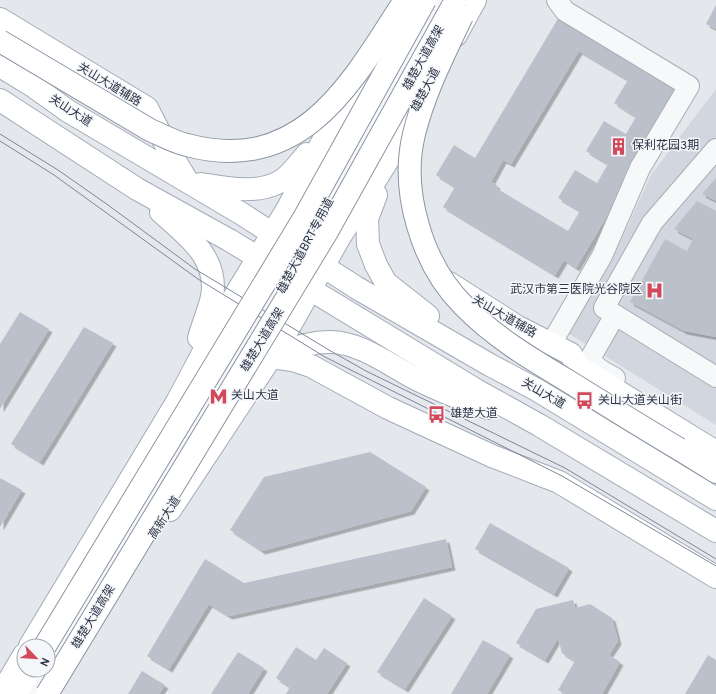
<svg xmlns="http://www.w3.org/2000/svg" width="716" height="694" viewBox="0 0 716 694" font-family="Overpass,'Noto Sans SC',sans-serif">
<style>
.built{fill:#d2d6de}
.building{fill:#bbc0ca;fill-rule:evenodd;filter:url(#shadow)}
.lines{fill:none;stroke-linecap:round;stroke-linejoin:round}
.minor-casing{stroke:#a9aeb7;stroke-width:22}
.major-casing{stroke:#a3abb8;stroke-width:24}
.highway-casing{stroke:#8b94a3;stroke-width:24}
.minor{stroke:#f7f8fa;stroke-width:20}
.major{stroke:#fff;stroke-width:22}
.highway{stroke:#fff;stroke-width:22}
.tram{stroke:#7d8696;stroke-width:1}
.highway-bridge-casing{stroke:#8b94a3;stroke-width:24;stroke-linecap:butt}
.highway-bridge{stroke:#fff;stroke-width:22}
.labels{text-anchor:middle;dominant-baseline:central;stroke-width:3;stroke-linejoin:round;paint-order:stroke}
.street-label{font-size:12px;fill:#2b3445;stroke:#f4f6f9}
.poi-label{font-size:12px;fill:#2b3445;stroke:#f4f6f9;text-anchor:start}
</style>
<defs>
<filter id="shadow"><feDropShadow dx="3.5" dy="3.5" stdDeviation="0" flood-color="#0004"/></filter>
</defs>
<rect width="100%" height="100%" fill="#e4e7ec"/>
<path class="built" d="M 716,89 L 716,425 L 568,333 L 618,247 L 651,175 Z"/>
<g class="building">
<path d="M 716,5 L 716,29 L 706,24 Z"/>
<path d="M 559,17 L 682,90 L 576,268 L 564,260 L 555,275 L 443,207 L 455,187 L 436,175 L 454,145 L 475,158 ZM 579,51 L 628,80 L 614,103 L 636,117 L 626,134 L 604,121 L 586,151 L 608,164 L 597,183 L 575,170 L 558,198 L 580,211 L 568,231 L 496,188 L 497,185 L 491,182 L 503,160 L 511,164 Z"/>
<path d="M 716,178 L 716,201 L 702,194 Z"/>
<path d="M 697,201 L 716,211 L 716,337 L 684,331 L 630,302 L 665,239 L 687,251 L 693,239 L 674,229 Z"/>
<path d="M 20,312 L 49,329 L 0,409 L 0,344 Z"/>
<path d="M 84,327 L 113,343 L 40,462 L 11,444 Z"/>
<path d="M 370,452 L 426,487 L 411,511 L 262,551 L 230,530 L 264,477 Z"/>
<path d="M 0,478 L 22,490 L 0,527 Z"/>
<path d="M 490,523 L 569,568 L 554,594 L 475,549 Z"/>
<path d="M 446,539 L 452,567 L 229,616 L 209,604 L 169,669 L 147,656 L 205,559 L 244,583 Z"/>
<path d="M 424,598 L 452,616 L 405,689 L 377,672 Z"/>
<path d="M 573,600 L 575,608 L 590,604 L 612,618 L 618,641 L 609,655 L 620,662 L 602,694 L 565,694 L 558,690 L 575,661 L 562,653 L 558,638 L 545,660 L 516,643 L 536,609 Z"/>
<path d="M 483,640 L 510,655 L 487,694 L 451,694 Z"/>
<path d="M 296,647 L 316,660 L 324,648 L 347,663 L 327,694 L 286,694 L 290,687 L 276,678 Z"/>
<path d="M 238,652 L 264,668 L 248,694 L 211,694 Z"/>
<path d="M 708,655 L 716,660 L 716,694 L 685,694 Z"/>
<path d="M 142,671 L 165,685 L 159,694 L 128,694 Z"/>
</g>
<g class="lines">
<defs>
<g id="minor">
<path d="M 716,149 L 652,223 L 604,308 L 716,377"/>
<path d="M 294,267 L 317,222 L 440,0"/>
<path d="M 615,315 L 591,357 C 592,368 607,373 615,378"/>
<path d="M 551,344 L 602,256 L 640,168 L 689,86 L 565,11 L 557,0"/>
<path d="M 48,667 L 252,330 L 281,273"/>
<path d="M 31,694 L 46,670"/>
</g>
<g id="major">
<path d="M 0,19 L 147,108 L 169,151 L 186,179"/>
<path d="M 456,35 L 475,0"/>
<path d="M 0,66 L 33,86 L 68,111 L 242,214 L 357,288 L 490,365 L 537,390 L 716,499"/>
<path d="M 0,100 L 137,189 L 229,240 L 476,390 L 539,425 L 716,531"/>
<path d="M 201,184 C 226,188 257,195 281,181 C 291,175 299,163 307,154"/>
<path d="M 376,195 L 367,219 L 368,244 L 376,265 L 386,283 L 428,316"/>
<path d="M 161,212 C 186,235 219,257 212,297 C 209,310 203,324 199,338"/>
<path d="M 449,283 L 518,327 L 571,354 L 577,366 L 716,452"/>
<path d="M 273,355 C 292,349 311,341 332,342 C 362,343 392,367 418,380 C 441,391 464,401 488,408"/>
<path d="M 270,357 L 293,360 L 311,366 L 388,408 L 492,456 L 559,482 L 716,577"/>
<path d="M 170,510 L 279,345 L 338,240 L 388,160 L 417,106"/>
<path d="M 30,646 L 177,402 L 221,319 L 288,208 L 328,131 L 367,74"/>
<path d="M 1,694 L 24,655"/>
</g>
<g id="highway">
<path d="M 679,449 L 716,472"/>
<path d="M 15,694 L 30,670"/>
</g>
</defs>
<use href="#minor" class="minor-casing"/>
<use href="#major" class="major-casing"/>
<use href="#highway" class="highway-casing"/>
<use href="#minor" class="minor"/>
<use href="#major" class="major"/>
<use href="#highway" class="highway"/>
<g class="tram">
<path d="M 0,134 L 58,170 L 108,205 L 195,269 L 329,350 L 366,371 L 565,468 L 716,559"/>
<path d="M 0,141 L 54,175 L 198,279 L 325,357 L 562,476 L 716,566"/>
</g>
<defs>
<g id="highway-bridge">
<path d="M 462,16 C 444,54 424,93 414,134 C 400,191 422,264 463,305 C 494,337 531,359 568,381 C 605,404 642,427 679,449"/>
<path d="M 0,41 L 150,130 C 162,135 174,142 187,145 C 303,176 352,82 405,0"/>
<path d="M 45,646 L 304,218 L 425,0"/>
<path d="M 47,694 L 328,230 L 456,0"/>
</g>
</defs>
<use href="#highway-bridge" class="highway-bridge-casing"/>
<use href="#highway-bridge" class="highway-bridge"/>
</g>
<defs>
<symbol id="building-bare" viewBox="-9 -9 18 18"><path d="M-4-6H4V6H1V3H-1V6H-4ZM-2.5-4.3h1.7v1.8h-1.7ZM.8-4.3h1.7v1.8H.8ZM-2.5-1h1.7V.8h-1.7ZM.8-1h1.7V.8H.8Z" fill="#d1495b" stroke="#f4f6f9" stroke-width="2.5" paint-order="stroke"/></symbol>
<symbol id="hospital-bare" viewBox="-9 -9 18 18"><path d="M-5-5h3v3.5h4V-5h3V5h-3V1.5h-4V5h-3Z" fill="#d1495b" stroke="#f4f6f9" stroke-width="2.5" paint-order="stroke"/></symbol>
<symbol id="metro-bare" viewBox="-9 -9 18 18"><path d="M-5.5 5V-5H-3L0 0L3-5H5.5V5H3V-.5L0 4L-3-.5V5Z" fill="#d1495b" stroke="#f4f6f9" stroke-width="2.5" paint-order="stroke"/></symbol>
<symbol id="bus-bare" viewBox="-9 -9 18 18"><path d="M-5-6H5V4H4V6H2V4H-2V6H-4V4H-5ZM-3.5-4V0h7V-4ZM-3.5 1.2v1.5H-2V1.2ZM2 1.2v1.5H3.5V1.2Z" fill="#d1495b" stroke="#f4f6f9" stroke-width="2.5" paint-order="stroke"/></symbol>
</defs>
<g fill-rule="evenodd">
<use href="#building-bare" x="606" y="134" width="25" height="25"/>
<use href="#hospital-bare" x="642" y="278" width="25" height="25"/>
<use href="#metro-bare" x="206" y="384" width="25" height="25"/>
<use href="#bus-bare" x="572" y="388" width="25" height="25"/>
<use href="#bus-bare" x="424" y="402" width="25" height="25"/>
</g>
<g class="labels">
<g class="street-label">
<text transform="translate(424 58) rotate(-61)">雄楚大道高架</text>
<text transform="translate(109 85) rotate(31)">关山大道辅路</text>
<text transform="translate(426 90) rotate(-62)">雄楚大道</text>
<text transform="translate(70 111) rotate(33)">关山大道</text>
<text transform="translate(306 246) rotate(-62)">雄楚大道BRT专用道</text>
<text transform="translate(504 317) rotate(30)">关山大道辅路</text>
<text transform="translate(263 340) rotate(-59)">雄楚大道高架</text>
<text transform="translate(543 394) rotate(30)">关山大道</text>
<text transform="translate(165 518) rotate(-57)">高新大道</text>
<text transform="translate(94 617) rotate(-59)">雄楚大道高架</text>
</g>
<g class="poi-label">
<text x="632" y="146">保利花园3期</text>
<text x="642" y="290" text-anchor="end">武汉市第三医院光谷院区</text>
<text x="231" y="396">关山大道</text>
<text x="598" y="401">关山大道关山街</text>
<text x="450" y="414">雄楚大道</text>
</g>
</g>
<g transform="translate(36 658) rotate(115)"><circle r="19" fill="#f4f6f9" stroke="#a4a8b1"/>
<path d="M0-3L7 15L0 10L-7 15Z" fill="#d1495b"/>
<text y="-6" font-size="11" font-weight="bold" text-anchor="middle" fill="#2b3445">N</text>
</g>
</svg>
